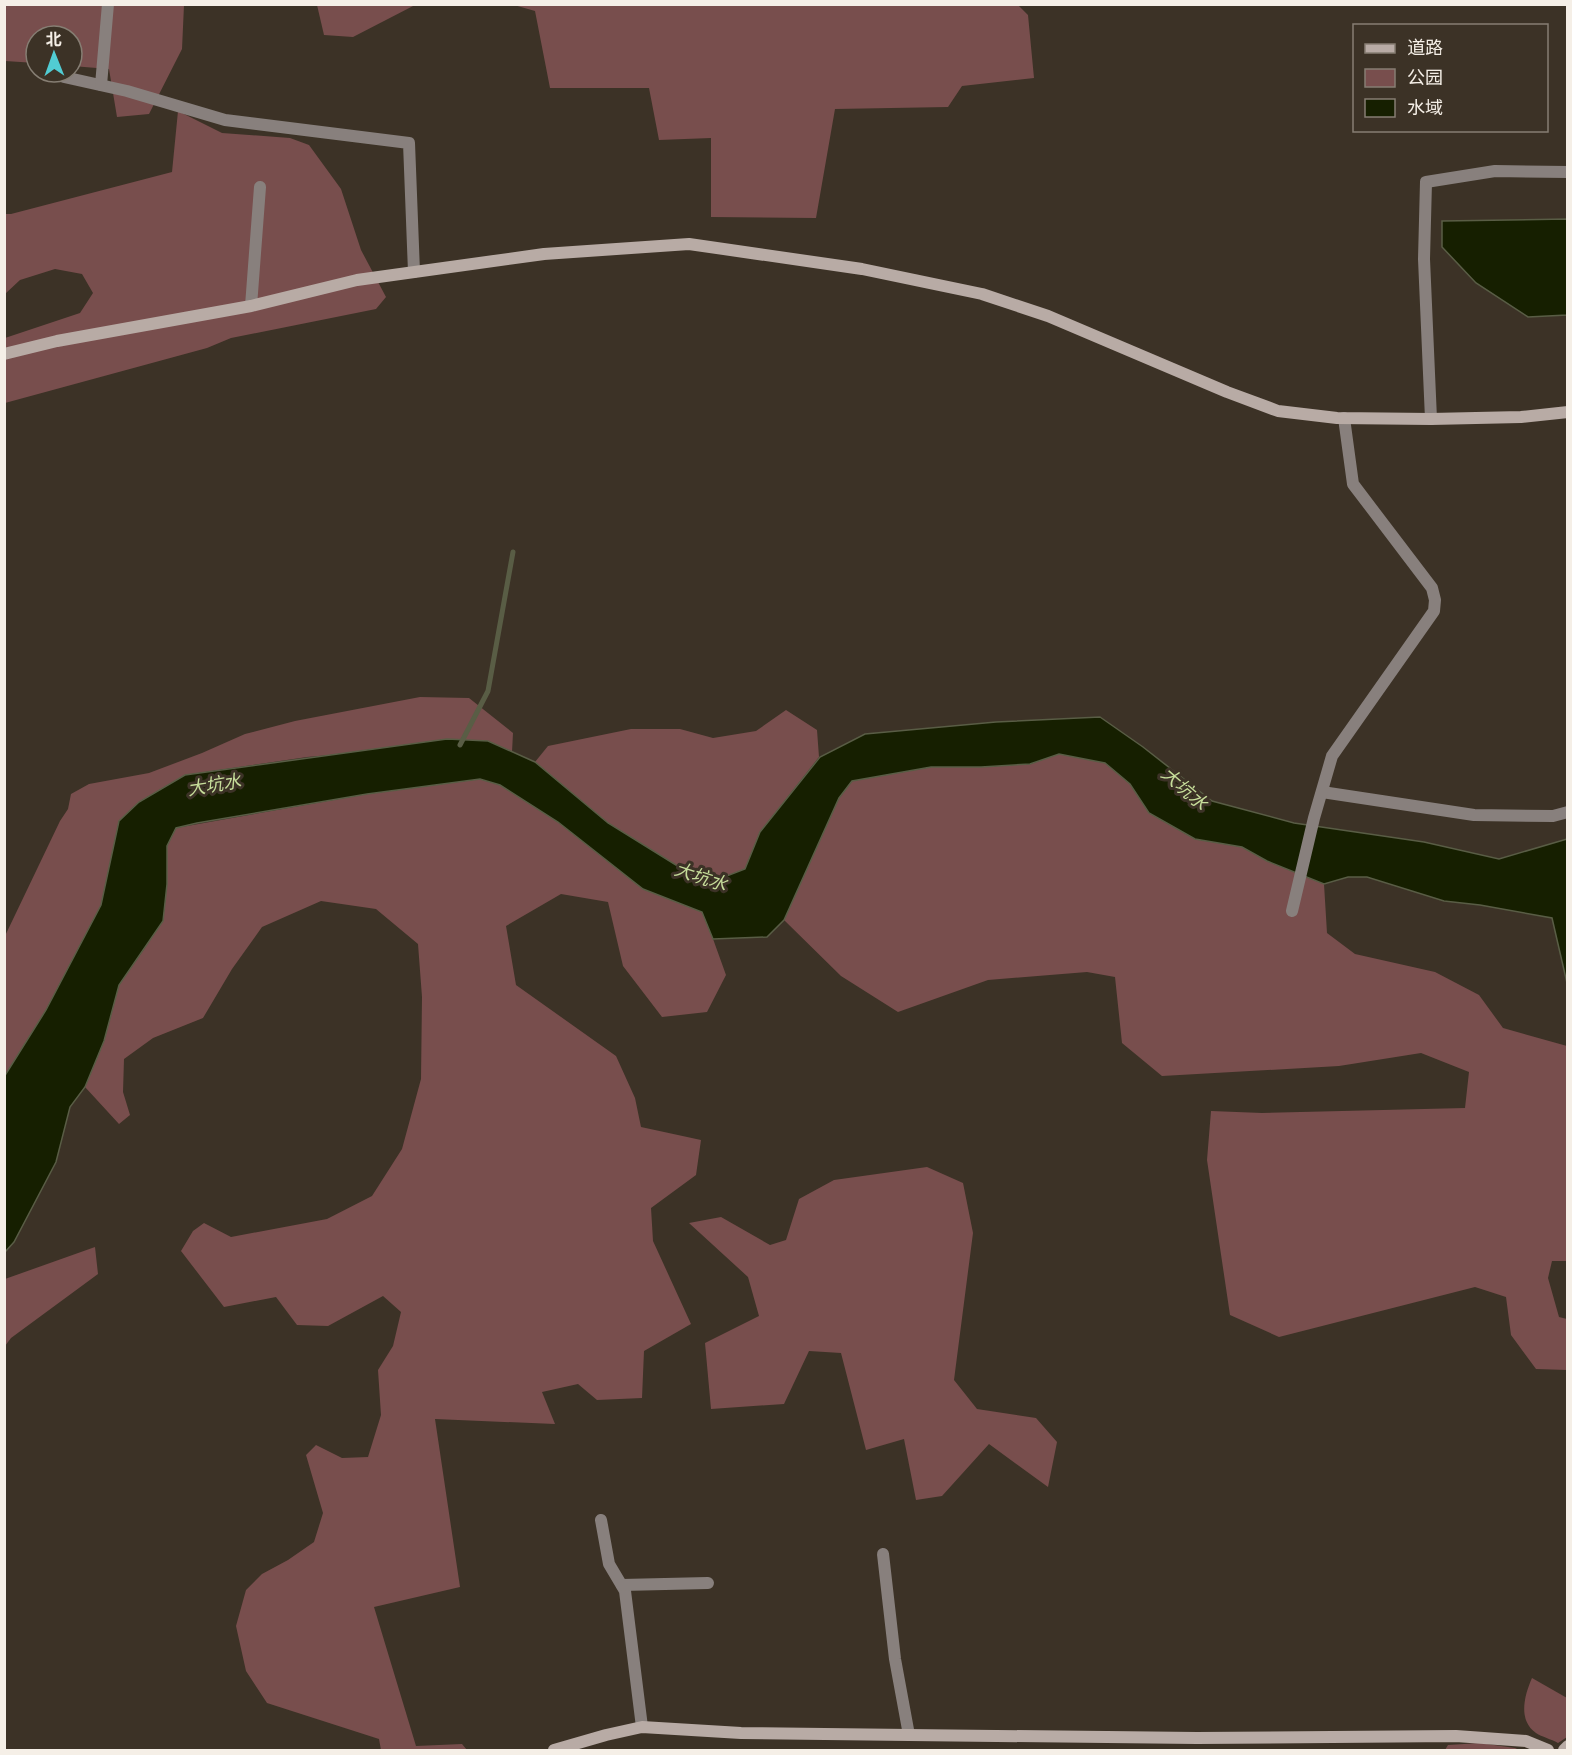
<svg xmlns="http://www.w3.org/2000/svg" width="1572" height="1755" viewBox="0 0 1572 1755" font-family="Barlow,'Noto Sans SC',sans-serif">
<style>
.green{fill:#784e4d}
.water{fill:#161f00;stroke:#595d45;stroke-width:1.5}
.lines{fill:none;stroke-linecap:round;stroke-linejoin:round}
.stream{stroke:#595d45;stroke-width:5}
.street{stroke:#88807d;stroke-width:12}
.secondary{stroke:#b8aba5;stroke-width:12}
.labels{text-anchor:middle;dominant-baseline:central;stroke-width:6;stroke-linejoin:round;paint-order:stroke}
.water-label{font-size:18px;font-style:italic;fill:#c6dd9a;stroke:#3c3226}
</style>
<rect width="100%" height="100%" fill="#3c3226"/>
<g class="green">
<path d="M 4,5 L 184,5 L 182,49 L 149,114 L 117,117 L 109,69 L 72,66 L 72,36 L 36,36 L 36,63 L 5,61 Z"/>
<path d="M 317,5 L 317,4 L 415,5 L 353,37 L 324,35 Z"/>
<path d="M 514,5 L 1018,5 L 1028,15 L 1034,78 L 962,86 L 948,107 L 835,109 L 816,218 L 711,217 L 711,138 L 659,140 L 649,88 L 550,88 L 535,11 Z"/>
<path d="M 178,111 L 222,133 L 290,138 L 309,145 L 341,189 L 361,250 L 386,297 L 376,309 L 231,338 L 207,348 L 5,403 L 5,338 L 80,313 L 93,293 L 82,274 L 55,269 L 20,280 L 5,294 L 5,214 L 11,214 L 172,172 Z"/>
<path d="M 420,697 L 469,698 L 513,733 L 512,752 L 488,741 L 307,757 L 185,775 L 139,802 L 119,821 L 101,905 L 46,1010 L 5,1077 L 4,938 L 60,821 L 68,809 L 71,794 L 89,784 L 149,773 L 202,753 L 245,734 L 295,721 Z"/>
<path d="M 786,710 L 817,730 L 819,757 L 760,832 L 745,869 L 719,879 L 692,875 L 608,823 L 535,762 L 548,746 L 631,729 L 680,729 L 713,738 L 756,731 Z"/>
<path d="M 1059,754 L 1105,763 L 1130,783 L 1149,813 L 1195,839 L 1242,847 L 1267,861 L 1324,884 L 1327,933 L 1355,954 L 1435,972 L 1479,995 L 1503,1028 L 1567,1046 L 1567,1261 L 1552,1261 L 1548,1278 L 1559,1317 L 1567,1319 L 1567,1370 L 1536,1369 L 1511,1335 L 1506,1297 L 1475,1287 L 1279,1337 L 1230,1315 L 1207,1160 L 1211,1111 L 1262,1113 L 1465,1108 L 1469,1072 L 1421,1053 L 1339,1066 L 1162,1076 L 1122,1043 L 1115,977 L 1087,972 L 988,980 L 898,1012 L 841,976 L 784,920 L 839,798 L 852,781 L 931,767 L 981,767 L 1030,764 Z"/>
<path d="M 480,779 L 500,785 L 558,822 L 643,889 L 702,912 L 708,925 L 726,975 L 707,1012 L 662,1017 L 623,966 L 608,902 L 561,894 L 506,926 L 516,985 L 616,1056 L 635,1098 L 641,1127 L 701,1140 L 696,1175 L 651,1208 L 653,1241 L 691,1324 L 644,1351 L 642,1398 L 597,1400 L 578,1384 L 542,1392 L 555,1424 L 435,1419 L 460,1587 L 374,1607 L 416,1746 L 462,1744 L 467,1750 L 381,1750 L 379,1739 L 267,1703 L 246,1671 L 236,1626 L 246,1590 L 262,1574 L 288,1560 L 314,1542 L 323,1513 L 306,1455 L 316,1445 L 342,1458 L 368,1457 L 381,1415 L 378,1370 L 393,1346 L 401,1312 L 383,1296 L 328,1326 L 297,1325 L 276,1297 L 224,1307 L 181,1251 L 193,1231 L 204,1223 L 231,1237 L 327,1219 L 372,1196 L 402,1149 L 421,1079 L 422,997 L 418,944 L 376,909 L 321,901 L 262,927 L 232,969 L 203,1018 L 153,1038 L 124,1059 L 123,1092 L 130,1115 L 119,1124 L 85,1087 L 104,1041 L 119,985 L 145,948 L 167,884 L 167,846 L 176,828 L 367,794 Z"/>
<path d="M 927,1167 L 963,1183 L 973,1233 L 954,1380 L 977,1409 L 1036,1418 L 1057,1442 L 1048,1487 L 989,1444 L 942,1496 L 916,1500 L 904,1439 L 866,1450 L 841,1353 L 809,1351 L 784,1404 L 711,1409 L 705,1343 L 759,1316 L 748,1277 L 689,1223 L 721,1217 L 770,1245 L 786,1240 L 799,1199 L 834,1180 Z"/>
<path d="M 95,1247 L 98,1274 L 11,1338 L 5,1346 L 5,1279 Z"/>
<path d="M 1532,1678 L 1567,1698 L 1567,1737 L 1558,1743 C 1551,1739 1542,1737 1536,1733 C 1517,1720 1525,1694 1532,1678 Z"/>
<path d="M 1480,1743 L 1515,1748 L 1519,1750 L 1445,1750 L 1448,1745 Z"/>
</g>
<g class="water">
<path d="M 1567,219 L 1567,315 L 1528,317 L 1476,283 L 1442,247 L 1442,221 Z"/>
<path d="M 1100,717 L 1143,747 L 1212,801 L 1294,823 L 1424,842 L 1499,859 L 1567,839 L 1567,983 L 1552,918 L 1480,905 L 1444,901 L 1367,877 L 1348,877 L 1324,884 L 1267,861 L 1242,847 L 1195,839 L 1149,813 L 1130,784 L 1105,763 L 1059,754 L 1030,764 L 981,767 L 931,767 L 852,781 L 839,798 L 784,920 L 767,937 L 713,939 L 702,912 L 643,889 L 558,822 L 500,785 L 480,779 L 367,794 L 197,823 L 176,828 L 167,846 L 167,884 L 163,921 L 119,985 L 104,1041 L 85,1087 L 70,1107 L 56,1162 L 14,1242 L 5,1252 L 4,1077 L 46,1010 L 101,905 L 119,821 L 139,802 L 185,775 L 447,739 L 488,741 L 535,762 L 608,823 L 692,875 L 719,879 L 745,869 L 760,832 L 820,757 L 865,734 L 996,722 Z"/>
</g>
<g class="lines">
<path class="stream" d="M 460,745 L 488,691 L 513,552"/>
<g class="street">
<path d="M 64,77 L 127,91 L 225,120 L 409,143 L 414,272"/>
<path d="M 101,85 L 108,4"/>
<path d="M 251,306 L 260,187"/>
<path d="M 1431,419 L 1424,259 L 1426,182 L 1495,171 L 1568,172"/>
<path d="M 1322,792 L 1474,815 L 1553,816 L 1568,812"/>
<path d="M 1292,911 L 1314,818 L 1332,756 L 1434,611 L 1435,600 L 1432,588 L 1353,484 L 1344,418"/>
<path d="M 601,1520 L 609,1564 L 625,1591 L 642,1727"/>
<path d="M 883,1554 L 895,1659 L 909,1735"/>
<path d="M 622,1585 L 708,1583"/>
</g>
<g class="secondary">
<path d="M 4,354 L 57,341 L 251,306 L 357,280 L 544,254 L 689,244 L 862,269 L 982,294 L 1048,316 L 1227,392 L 1278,411 L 1337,418 L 1431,419 L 1521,417 L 1568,412"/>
<path d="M 554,1750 L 606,1735 L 642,1727 L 741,1733 L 909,1735 L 1197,1738 L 1456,1736 L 1526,1741 L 1548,1750"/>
<path d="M 1564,1750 L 1568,1746"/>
</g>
</g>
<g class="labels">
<g class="water-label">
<text transform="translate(214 784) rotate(-9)">大坑水</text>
<text transform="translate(1185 788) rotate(41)">大坑水</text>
<text transform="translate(701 876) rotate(18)">大坑水</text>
</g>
</g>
<rect width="1572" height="1755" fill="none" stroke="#f5efe7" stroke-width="12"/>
<rect x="1353" y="24" width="195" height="108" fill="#3c3226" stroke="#867e73" stroke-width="1.5"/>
<rect x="1365" y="44" width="30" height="9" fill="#b8aba5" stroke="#867e73" stroke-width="1.5"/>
<text x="1407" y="54" font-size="18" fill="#f5efe7">道路</text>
<rect x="1365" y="69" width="30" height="18" fill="#784e4d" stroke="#867e73" stroke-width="1.5"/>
<text x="1407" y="84" font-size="18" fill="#f5efe7">公园</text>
<rect x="1365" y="99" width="30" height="18" fill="#161f00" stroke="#867e73" stroke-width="1.5"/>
<text x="1407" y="114" font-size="18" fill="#f5efe7">水域</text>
<g transform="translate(54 54) rotate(359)"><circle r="28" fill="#3c3226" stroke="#867e73" stroke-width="1.5"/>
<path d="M0-4.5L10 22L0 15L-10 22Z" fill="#51ccd3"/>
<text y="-9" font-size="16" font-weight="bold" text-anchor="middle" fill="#f5efe7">北</text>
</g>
</svg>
